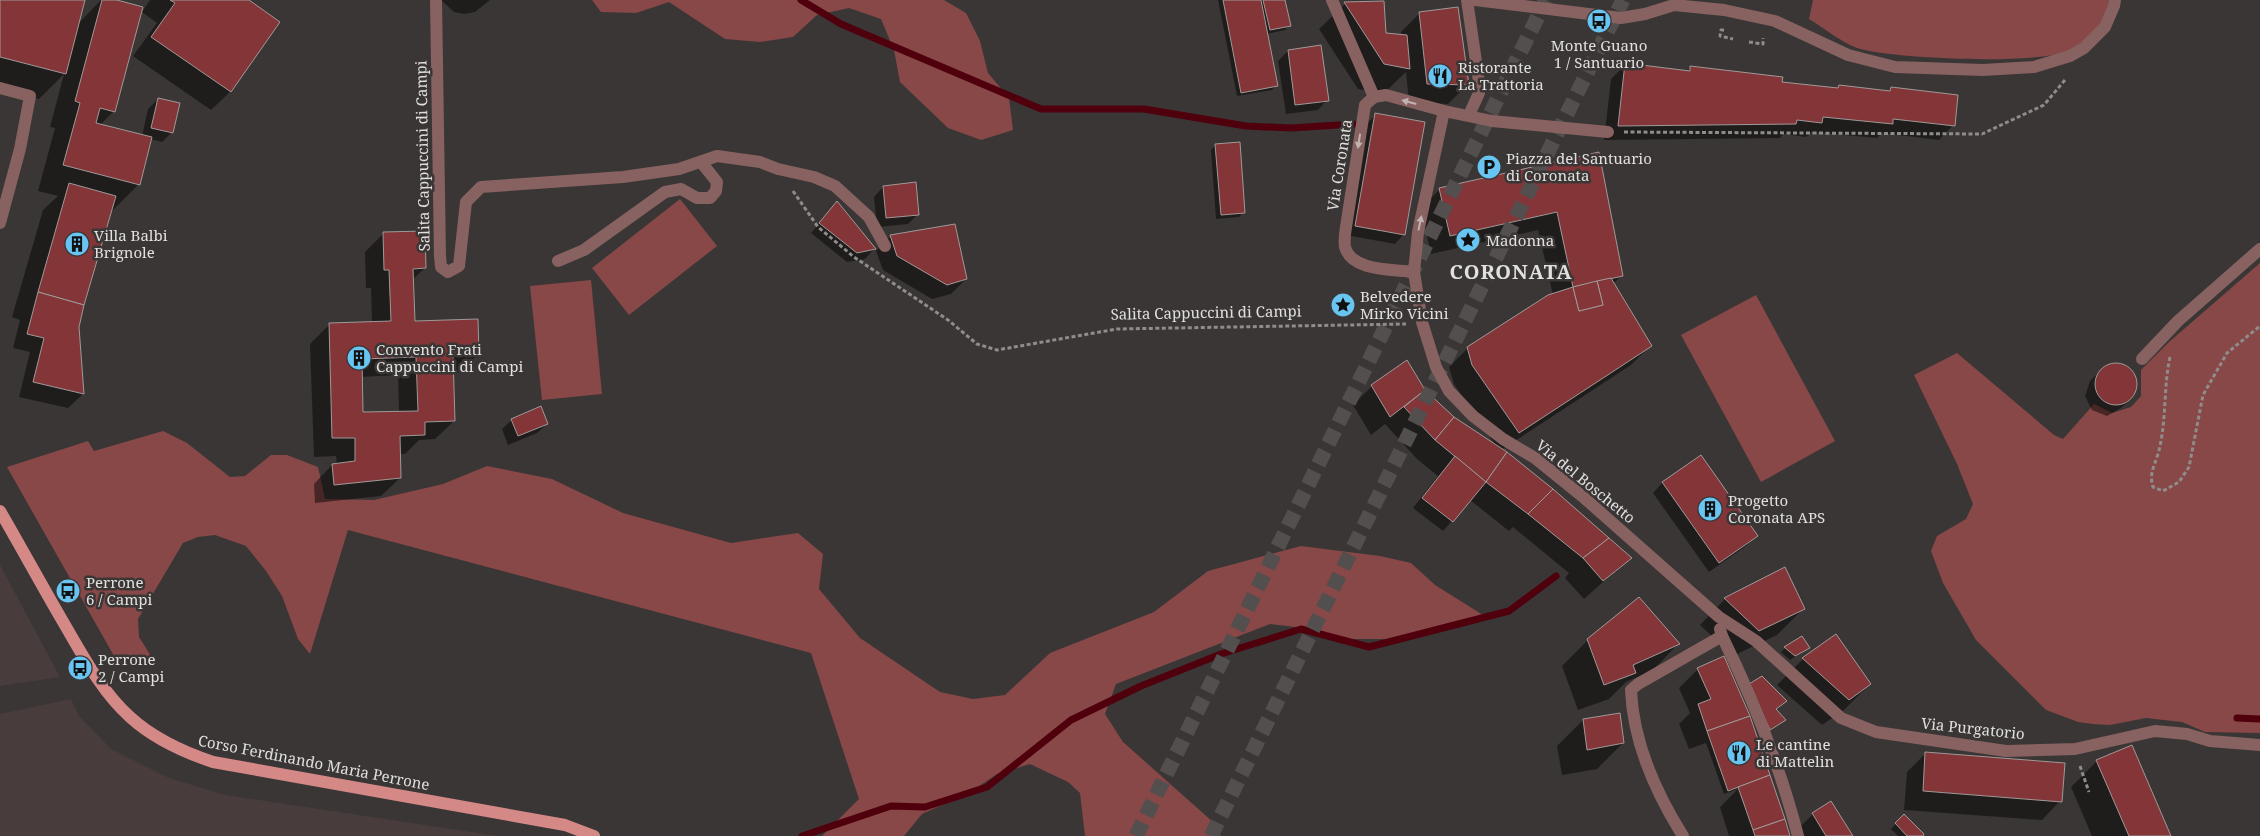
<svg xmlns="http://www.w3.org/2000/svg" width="2260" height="836" viewBox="0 0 2260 836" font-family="'Noto Serif',serif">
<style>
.built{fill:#483d3c}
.green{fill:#874847}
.shadow{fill:#0007;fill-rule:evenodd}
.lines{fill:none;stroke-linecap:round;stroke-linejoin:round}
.stream{stroke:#4f000c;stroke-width:7}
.building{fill:#843537;stroke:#9e9a99;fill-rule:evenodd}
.highway-tunnel{stroke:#534f4f;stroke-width:15;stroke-dasharray:15 8;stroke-linecap:butt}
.path{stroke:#908c8c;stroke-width:3;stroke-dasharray:4 2.5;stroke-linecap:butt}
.minor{stroke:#876260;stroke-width:12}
.major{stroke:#d58987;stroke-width:12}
.oneway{fill:#c2b3b3}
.labels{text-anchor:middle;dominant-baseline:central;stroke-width:5;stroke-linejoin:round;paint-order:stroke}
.poi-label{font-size:15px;fill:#e2dfdf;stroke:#3a3636;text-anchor:start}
.street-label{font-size:15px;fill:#e2dfdf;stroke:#3a3636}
.district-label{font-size:20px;font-weight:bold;letter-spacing:1px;fill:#e2dfdf;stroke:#3a3636}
</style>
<rect width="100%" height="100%" fill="#3a3636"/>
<g class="built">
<path d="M 0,565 L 60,677 L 0,686 Z"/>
<path d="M 71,699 L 79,716 L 111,749 L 169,778 L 225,795 L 498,836 L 0,836 L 0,714 Z"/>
</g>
<g class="green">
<path d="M 592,0 L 944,0 L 966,13 L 980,41 L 988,73 L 1009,98 L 1013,130 L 981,140 L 948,128 L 900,82 L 894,50 L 881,19 L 849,8 L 817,15 L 793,37 L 760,42 L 725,39 L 669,2 L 636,13 L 601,12 Z"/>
<path d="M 1813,0 L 2109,0 C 2109,21 2086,43 2068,51 C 2037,65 1891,59 1857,48 C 1841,42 1824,28 1809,19 Z"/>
<path d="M 680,199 L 717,246 L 629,315 L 592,268 Z"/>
<path d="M 2260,263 L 2260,733 L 2205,732 L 2182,722 L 2146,718 L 2110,725 L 2093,724 L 2078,722 L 2046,710 L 1976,640 L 1943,583 L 1931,551 L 1937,536 L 1966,519 L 1973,504 L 1957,464 L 1914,375 L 1957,353 L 2054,435 L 2063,439 L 2094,404 L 2112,413 L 2131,407 L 2141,396 L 2141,370 L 2169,342 Z"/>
<path d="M 591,280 L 602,394 L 542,400 L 530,286 Z"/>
<path d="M 1756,295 L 1835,441 L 1761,482 L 1681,335 Z"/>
<path d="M 163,431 L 187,443 L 230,477 L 245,476 L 271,455 L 287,455 L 318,467 L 325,499 L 374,500 L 443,484 L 487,466 L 552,479 L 623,513 L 731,543 L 798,533 L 823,554 L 819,589 L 860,638 L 940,692 L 973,699 L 1005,695 L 1050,653 L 1154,612 L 1208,571 L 1301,546 L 1380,556 L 1411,563 L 1435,585 L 1483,615 L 1403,639 L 1336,639 L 1304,628 L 1270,624 L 1116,684 L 1105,714 L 1123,742 L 1213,822 L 1221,836 L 1085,836 L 1080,793 L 1068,782 L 1030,764 L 997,774 L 969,793 L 922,814 L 904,836 L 822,836 L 859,799 L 811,653 L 348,530 L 310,654 L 298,639 L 282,596 L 266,571 L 246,546 L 215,535 L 198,537 L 183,543 L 138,619 L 139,637 L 156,664 L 140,667 L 118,663 L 7,467 L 88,441 L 94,451 Z"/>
</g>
<g class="shadow">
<path d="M 0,0 L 84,0 L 78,24 L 101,0 L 112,0 L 114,111 L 100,125 L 142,136 L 148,109 L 158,99 L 172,132 L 162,142 L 151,139 L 139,184 L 113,210 L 110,210 L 77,327 L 83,394 L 68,408 L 19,397 L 30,352 L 13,348 L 20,320 L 12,317 L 43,210 L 58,196 L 38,191 L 55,128 L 50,127 L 64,74 L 39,99 L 0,89 Z"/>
<path d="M 150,0 L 247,0 L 278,22 L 230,92 L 211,110 L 133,56 L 157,23 L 142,12 Z"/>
<path d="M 441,0 L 490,0 L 475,12 L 464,14 L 454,12 Z"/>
<path d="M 1218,0 L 1284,0 L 1289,25 L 1285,30 L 1266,34 L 1276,85 L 1272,90 L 1237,96 Z"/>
<path d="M 1383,2 L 1385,35 L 1402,36 L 1401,32 L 1420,13 L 1457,8 L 1467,85 L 1448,104 L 1409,102 L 1406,72 L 1383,94 L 1358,89 L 1319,29 L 1345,4 Z"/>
<path d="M 1288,51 L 1327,100 L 1318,110 L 1286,114 L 1278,61 Z"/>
<path d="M 1626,64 L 1687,71 L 1691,67 L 1781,83 L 1836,89 L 1839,86 L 1888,92 L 1891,88 L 1953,125 L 1939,140 L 1882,133 L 1877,138 L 1812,132 L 1806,137 L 1784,134 L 1780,138 L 1604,140 L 1611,79 Z"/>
<path d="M 1376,115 L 1404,234 L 1395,244 L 1346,235 L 1366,124 Z"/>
<path d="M 1216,145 L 1243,212 L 1239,217 L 1216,219 L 1211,150 Z"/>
<path d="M 1598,154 L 1622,275 L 1613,284 L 1650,346 L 1631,365 L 1501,450 L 1630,558 L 1584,599 L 1565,578 L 1569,573 L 1513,527 L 1509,531 L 1470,500 L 1443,531 L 1413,508 L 1438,476 L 1417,459 L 1385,424 L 1371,435 L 1353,405 L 1372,386 L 1407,362 L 1424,391 L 1453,418 L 1497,447 L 1454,384 L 1449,367 L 1468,348 L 1553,295 L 1538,230 L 1431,254 L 1421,208 L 1439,190 Z"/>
<path d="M 883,187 L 918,214 L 908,224 L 877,227 L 874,197 Z"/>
<path d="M 837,203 L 874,249 L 865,259 L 847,262 L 811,233 Z"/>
<path d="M 384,233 L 425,268 L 412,280 L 414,322 L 478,354 L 459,373 L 452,373 L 454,421 L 435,439 L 419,440 L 405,454 L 399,454 L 400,478 L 381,496 L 315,503 L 314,484 L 332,465 L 337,465 L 336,456 L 314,457 L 310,344 L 329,325 L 372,323 L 371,288 L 366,288 L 365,252 ZM 398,375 L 399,413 L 362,414 L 361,377 Z"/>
<path d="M 891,236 L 966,279 L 951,294 L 932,299 L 883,270 L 876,251 Z"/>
<path d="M 2114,364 L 2129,369 L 2137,383 L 2132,398 L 2121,408 L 2107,416 L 2092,410 L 2085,396 L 2090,381 L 2100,371 Z"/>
<path d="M 512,420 L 547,424 L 537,433 L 508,445 L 502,429 Z"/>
<path d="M 1700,457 L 1756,536 L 1746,546 L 1709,572 L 1653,493 L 1662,483 Z"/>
<path d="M 1725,599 L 1803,609 L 1777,635 L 1733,656 L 1700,625 Z"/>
<path d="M 1836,636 L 1870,684 L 1844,710 L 1822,725 L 1777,685 L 1803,659 Z"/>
<path d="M 1588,640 L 1678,644 L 1653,670 L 1626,682 L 1609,699 L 1578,710 L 1562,666 Z"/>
<path d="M 1785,648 L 1808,648 L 1790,660 L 1781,652 Z"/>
<path d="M 1698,669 L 1788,836 L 1729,836 L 1720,807 L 1738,789 L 1724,794 L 1706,743 L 1689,749 L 1679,724 L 1690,713 L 1679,688 Z"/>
<path d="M 1583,720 L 1623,743 L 1597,769 L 1562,775 L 1557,746 Z"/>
<path d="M 1926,753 L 2060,801 L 2042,820 L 1904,810 L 1907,772 Z"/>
<path d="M 2097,761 L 2169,836 L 2092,836 L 2071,787 Z"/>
<path d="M 1830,803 L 1852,836 L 1803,836 L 1798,829 L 1813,814 Z"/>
<path d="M 1904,815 L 1921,836 L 1898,836 L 1891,829 Z"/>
</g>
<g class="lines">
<g class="stream">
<path d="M 801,0 L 841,24 L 1041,109 L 1144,109 L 1246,126 L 1291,128 L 1354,124"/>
<path d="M 2237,718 L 2260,719"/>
<path d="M 802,836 L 891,806 L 925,807 L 987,787 L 1071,720 L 1141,686 L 1221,654 L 1301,629 L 1369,647 L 1509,611 L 1556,576"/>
</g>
</g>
<g class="building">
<path d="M 0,0 L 85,0 L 66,74 L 0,57 Z"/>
<path d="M 102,0 L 117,0 L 143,7 L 115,112 L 100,108 L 96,123 L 152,137 L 140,185 L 63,165 L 80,103 L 75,101 Z"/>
<path d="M 170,0 L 249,0 L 280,22 L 231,92 L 151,37 L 175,3 Z"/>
<path d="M 1223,0 L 1261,0 L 1278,86 L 1241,93 Z"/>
<path d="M 1263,0 L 1285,0 L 1291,26 L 1270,30 Z"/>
<path d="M 1384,1 L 1386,33 L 1407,35 L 1410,69 L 1384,64 L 1344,2 Z"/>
<path d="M 1458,7 L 1469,85 L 1427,84 L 1419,12 Z"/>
<path d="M 1321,45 L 1329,101 L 1295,105 L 1288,50 Z"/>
<path d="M 1625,63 L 1690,71 L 1690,66 L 1783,77 L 1782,82 L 1838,88 L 1839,85 L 1890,91 L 1891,87 L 1958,95 L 1955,126 L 1893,119 L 1893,124 L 1823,117 L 1822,123 L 1797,120 L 1796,124 L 1618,126 Z"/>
<path d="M 158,98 L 180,103 L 173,133 L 151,128 Z"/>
<path d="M 1375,113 L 1425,122 L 1405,235 L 1355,226 Z"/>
<path d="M 1240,142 L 1245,213 L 1221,215 L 1215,144 Z"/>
<path d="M 1599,152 L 1623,276 L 1573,287 L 1557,212 L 1450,236 L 1439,188 Z"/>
<path d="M 916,182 L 919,215 L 886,218 L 883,186 Z"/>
<path d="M 69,183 L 116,196 L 84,305 L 38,292 Z"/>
<path d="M 837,201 L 876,249 L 857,253 L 819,223 Z"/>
<path d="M 955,224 L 967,279 L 947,285 L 897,256 L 890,235 Z"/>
<path d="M 425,231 L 426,268 L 413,269 L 415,321 L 478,319 L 479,354 L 453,355 L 455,421 L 425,422 L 425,435 L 400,436 L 401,478 L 334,485 L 332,464 L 355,461 L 355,438 L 332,438 L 329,323 L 391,321 L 389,270 L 384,270 L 383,232 ZM 416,357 L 418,411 L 363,412 L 362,359 Z"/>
<path d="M 1611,278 L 1652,346 L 1519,433 L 1472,365 L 1467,347 L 1548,295 L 1573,287 L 1579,311 L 1603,305 L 1597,281 Z"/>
<path d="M 1597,281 L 1603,305 L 1579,311 L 1573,287 Z"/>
<path d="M 38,292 L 84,305 L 79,327 L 84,394 L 33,382 L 44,338 L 27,334 Z"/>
<path d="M 1407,360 L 1425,390 L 1390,417 L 1371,385 Z"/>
<circle cx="2116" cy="384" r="21"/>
<path d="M 1425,390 L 1454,417 L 1435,440 L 1404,407 Z"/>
<path d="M 541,406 L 548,424 L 518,436 L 511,419 Z"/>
<path d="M 1454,417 L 1507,452 L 1486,482 L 1435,440 Z"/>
<path d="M 1507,452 L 1553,489 L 1528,514 L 1486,482 Z"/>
<path d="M 1701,455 L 1758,536 L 1719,563 L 1662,482 Z"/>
<path d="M 1455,456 L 1486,482 L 1453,522 L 1422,498 Z"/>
<path d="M 1553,489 L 1609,538 L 1583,558 L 1528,514 Z"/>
<path d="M 1609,538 L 1632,558 L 1603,581 L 1583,558 Z"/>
<path d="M 1785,567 L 1805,609 L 1759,631 L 1724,598 Z"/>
<path d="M 1639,597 L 1680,644 L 1633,665 L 1636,673 L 1604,685 L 1587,639 Z"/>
<path d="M 1836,634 L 1871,684 L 1849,700 L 1802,658 Z"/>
<path d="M 1802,636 L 1810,648 L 1795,656 L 1784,647 Z"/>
<path d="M 1724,656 L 1750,716 L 1707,731 L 1698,704 L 1711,699 L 1697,668 Z"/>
<path d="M 1762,676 L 1787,701 L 1776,709 L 1786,720 L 1770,730 L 1749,684 Z"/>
<path d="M 1620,713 L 1624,743 L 1587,750 L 1583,719 Z"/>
<path d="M 1750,716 L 1770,775 L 1728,791 L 1707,731 Z"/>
<path d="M 2132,745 L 2171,836 L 2129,836 L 2096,760 Z"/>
<path d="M 1925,752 L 2065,763 L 2062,802 L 1923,791 Z"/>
<path d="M 1770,775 L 1785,819 L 1753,830 L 1738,787 Z"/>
<path d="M 1831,801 L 1853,836 L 1826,836 L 1812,813 Z"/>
<path d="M 1904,814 L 1924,834 L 1923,836 L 1907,836 L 1895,823 Z"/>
<path d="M 1785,819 L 1790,836 L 1755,836 L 1753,830 Z"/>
</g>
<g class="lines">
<g class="highway-tunnel">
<path d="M 1136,836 L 1546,0"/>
<path d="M 1211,836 L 1623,0"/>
</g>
<g class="path">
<path d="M 1724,30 L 1721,30 L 1720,36 L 1733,39"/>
<path d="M 1749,42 L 1763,44 L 1763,38"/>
<path d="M 1624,132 L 1982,134 L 2044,105 L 2065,80"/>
<path d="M 793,191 L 818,227 L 854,257 L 948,320 L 977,344 L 997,350 L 1117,329 L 1406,324"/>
<path d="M 2170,357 C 2163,389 2167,422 2158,454 C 2154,467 2149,474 2153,487 L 2163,491 L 2179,482 L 2189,467 L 2203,395 L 2227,353 L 2260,326"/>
<path d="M 2080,766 L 2089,792"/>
</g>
<g class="minor">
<path d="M 436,0 L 440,256 L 441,267 L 448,272 L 459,266 L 466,202 L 481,187 L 623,177 L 679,169 L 717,156 L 760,162 L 778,169 L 814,177 L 835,186 L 869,217 L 885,246"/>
<path d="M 1332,0 L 1374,97"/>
<path d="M 1467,0 L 1479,82 L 1479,93 L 1469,115"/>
<path d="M 1475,0 L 1621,18 L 1645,14 L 1674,5 L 1724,10 L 1775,21 L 1848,55 L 1895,67 L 1983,70 L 2034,67 L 2070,56 L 2084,48 L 2105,27 L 2114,6 L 2115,0"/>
<path d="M 0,88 L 30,96 L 20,149 L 0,223"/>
<path d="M 1374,97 L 1386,95 L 1444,111 L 1492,121 L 1608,132"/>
<path d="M 1374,97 L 1365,105 L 1346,227 C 1345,233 1344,241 1345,247 C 1352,272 1393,269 1414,272"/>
<path d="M 1444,111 L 1418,232 L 1414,272 L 1422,322 L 1436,367 L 1449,391 L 1473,416 L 1503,439 L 1535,458 L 1582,496 L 1719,617 L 1756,641 L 1841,718 L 1876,732 L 2006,751 L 2075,749 L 2155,731 L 2187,734 L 2210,741 L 2260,745"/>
<path d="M 558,261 L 584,250 L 665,192 L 681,189 L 697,198 L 710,198 L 716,191 L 717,182 L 701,162"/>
<path d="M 2142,359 L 2178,321 L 2260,249"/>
<path d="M 1720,629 L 1722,636 C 1754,701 1780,766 1798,836"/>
<path d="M 1683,836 C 1656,793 1633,741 1631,690 L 1638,684 L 1722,636"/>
</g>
<path class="major" d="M 0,511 C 21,547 41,584 62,620 C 82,654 101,691 130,717 C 154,739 183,752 213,762 L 565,825 L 594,836"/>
</g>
<defs><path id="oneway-solid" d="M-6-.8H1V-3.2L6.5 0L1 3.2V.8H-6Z" transform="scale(1.25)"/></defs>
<g class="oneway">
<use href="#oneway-solid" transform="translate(1409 102) rotate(-165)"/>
<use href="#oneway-solid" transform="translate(1359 141) rotate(99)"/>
<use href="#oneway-solid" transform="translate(1420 223) rotate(-78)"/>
</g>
<defs>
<symbol id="bus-disc" viewBox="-11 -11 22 22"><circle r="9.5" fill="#68c4f0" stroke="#3a3636"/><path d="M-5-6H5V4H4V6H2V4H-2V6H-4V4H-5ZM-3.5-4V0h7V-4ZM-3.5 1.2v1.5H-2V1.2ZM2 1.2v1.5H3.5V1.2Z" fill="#111"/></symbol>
<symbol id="restaurant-disc" viewBox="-11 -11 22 22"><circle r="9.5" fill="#68c4f0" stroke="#3a3636"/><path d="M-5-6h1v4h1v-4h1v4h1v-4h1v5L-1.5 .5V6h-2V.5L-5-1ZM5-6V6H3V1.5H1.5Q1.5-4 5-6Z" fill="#111"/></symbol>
<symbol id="parking-disc" viewBox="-11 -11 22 22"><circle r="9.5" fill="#68c4f0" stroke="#3a3636"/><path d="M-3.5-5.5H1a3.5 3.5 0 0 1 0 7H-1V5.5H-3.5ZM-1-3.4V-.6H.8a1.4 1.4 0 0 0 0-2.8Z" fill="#111"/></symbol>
<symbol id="sight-disc" viewBox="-11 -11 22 22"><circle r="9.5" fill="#68c4f0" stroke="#3a3636"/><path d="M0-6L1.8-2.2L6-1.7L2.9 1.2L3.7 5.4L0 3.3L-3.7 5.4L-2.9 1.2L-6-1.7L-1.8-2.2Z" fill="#111"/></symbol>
<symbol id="building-disc" viewBox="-11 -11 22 22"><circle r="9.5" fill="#68c4f0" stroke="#3a3636"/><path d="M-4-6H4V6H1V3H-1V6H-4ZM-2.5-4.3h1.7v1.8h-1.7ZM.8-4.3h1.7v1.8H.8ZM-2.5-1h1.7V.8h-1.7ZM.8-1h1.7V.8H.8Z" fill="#111"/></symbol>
</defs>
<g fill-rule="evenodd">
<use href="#bus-disc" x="1585" y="7" width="28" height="28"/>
<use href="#restaurant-disc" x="1426" y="62" width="28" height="28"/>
<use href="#parking-disc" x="1475" y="153" width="28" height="28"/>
<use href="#sight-disc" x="1454" y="226" width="28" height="28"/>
<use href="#building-disc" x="63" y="230" width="28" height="28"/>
<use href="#sight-disc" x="1329" y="291" width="28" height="28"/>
<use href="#building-disc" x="345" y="344" width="28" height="28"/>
<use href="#building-disc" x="1696" y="495" width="28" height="28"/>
<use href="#bus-disc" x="54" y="577" width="28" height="28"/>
<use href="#bus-disc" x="66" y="654" width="28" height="28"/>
<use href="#restaurant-disc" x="1725" y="739" width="28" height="28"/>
</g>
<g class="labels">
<g class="poi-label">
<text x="1599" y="45" text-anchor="middle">Monte Guano<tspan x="1599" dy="17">1 / Santuario</tspan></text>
<text x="1458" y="67">Ristorante<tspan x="1458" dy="17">La Trattoria</tspan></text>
<text x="1506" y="158">Piazza del Santuario<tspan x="1506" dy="17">di Coronata</tspan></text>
<text x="94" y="235">Villa Balbi<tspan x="94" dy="17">Brignole</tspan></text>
<text x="1486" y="240">Madonna</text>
<text x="1360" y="296">Belvedere<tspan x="1360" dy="17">Mirko Vicini</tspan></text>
<text x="376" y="349">Convento Frati<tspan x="376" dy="17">Cappuccini di Campi</tspan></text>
<text x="1728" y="500">Progetto<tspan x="1728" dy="17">Coronata APS</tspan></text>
<text x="86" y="582">Perrone<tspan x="86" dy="17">6 / Campi</tspan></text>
<text x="98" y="659">Perrone<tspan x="98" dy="17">2 / Campi</tspan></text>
<text x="1756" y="744">Le cantine<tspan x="1756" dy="17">di Mattelin</tspan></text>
</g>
<g class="street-label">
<text transform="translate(422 156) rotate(-91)">Salita Cappuccini di Campi</text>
<text transform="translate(1339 165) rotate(-81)">Via Coronata</text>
<text transform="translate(1206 312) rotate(-1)">Salita Cappuccini di Campi</text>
<text transform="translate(1586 481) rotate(39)">Via del Boschetto</text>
<text transform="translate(1973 728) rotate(6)">Via Purgatorio</text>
<text transform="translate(314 762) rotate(11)">Corso Ferdinando Maria Perrone</text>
</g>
<g class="district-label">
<text x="1511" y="271">CORONATA</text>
</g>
</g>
</svg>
